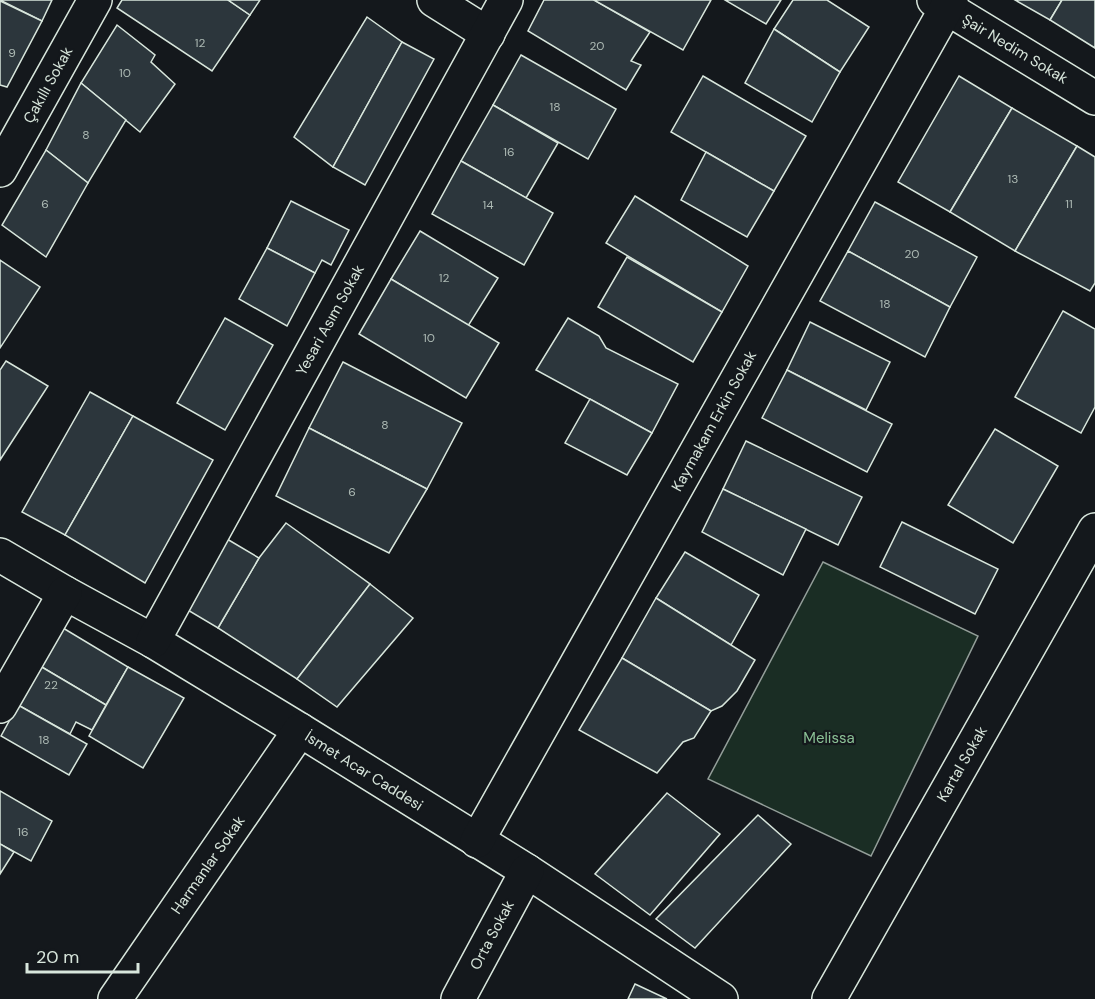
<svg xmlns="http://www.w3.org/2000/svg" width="1095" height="999" viewBox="0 0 1095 999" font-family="'DM Sans',sans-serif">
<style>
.green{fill:#1a2d24;stroke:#939e99;stroke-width:1.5}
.building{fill:#2c363c;stroke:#d8e6dc;stroke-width:1.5}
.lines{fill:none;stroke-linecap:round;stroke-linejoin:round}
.street-casing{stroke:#d8e6dc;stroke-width:36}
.street{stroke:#14181c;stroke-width:33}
.labels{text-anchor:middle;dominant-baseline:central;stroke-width:4.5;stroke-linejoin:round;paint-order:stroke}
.number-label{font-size:12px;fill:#adbab4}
.street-label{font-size:15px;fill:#d8e6dc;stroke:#14181c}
.park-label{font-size:15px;fill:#8ac095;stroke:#14181c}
</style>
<rect width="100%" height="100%" fill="#14181c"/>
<path class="green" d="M 823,562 L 978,636 L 871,856 L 708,779 Z"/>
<g class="building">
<path d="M 0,0 L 52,0 L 42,21 Z"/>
<path d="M 122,0 L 228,0 L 250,15 L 212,71 L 117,8 Z"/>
<path d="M 228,0 L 260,0 L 250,15 Z"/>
<path d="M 544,0 L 594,0 L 650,32 L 631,61 L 641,65 L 626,90 L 528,31 Z"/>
<path d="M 594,0 L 711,0 L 683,50 Z"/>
<path d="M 725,0 L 781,0 L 766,24 Z"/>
<path d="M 793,0 L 827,0 L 869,27 L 840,72 L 774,29 Z"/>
<path d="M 1015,0 L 1062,0 L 1050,20 Z"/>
<path d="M 1062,0 L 1095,0 L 1095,48 L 1050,20 Z"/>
<path d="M 0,1 L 42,21 L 7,87 L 0,85 Z"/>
<path d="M 367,17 L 402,42 L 333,167 L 294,137 Z"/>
<path d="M 117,25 L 155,55 L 151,62 L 175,84 L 140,132 L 81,83 Z"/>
<path d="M 774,29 L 840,72 L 812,122 L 745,83 Z"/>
<path d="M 402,42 L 434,59 L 365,185 L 333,167 Z"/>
<path d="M 521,55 L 616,109 L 588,159 L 493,105 Z"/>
<path d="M 703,76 L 806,136 L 774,191 L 671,132 Z"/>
<path d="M 959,76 L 1012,108 L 950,212 L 898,182 Z"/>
<path d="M 81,83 L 126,120 L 88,183 L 46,150 Z"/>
<path d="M 493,105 L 558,143 L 526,198 L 461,161 Z"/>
<path d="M 1012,108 L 1077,146 L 1015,251 L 950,212 Z"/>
<path d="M 1077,146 L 1095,157 L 1095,283 L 1090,291 L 1015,251 Z"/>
<path d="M 46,150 L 88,183 L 46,257 L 2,225 Z"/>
<path d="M 706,152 L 774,191 L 747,237 L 681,200 Z"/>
<path d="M 461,161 L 553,213 L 524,265 L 432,214 Z"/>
<path d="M 635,196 L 748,266 L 722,312 L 606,243 Z"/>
<path d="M 291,201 L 349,230 L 331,265 L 322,260 L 315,273 L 267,248 Z"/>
<path d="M 875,202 L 977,257 L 950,307 L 848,251 Z"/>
<path d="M 420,231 L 498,278 L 468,326 L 391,279 Z"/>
<path d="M 267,248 L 315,273 L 287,326 L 239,299 Z"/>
<path d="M 848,251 L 950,307 L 925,357 L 820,301 Z"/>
<path d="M 627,257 L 722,312 L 693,362 L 598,307 Z"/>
<path d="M 0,260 L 40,287 L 0,348 Z"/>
<path d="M 391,279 L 499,343 L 466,398 L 359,334 Z"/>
<path d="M 1063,311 L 1095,329 L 1095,407 L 1081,433 L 1015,397 Z"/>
<path d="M 225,318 L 273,345 L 225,430 L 177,403 Z"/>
<path d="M 568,318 L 599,336 L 606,348 L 678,384 L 652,433 L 536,370 Z"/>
<path d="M 810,322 L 890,362 L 866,410 L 787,370 Z"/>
<path d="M 6,361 L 48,386 L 0,460 L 0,370 Z"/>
<path d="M 343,362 L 462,423 L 427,489 L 309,428 Z"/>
<path d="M 787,370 L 892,424 L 867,472 L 762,418 Z"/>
<path d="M 90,392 L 133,416 L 65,535 L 22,512 Z"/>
<path d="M 590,399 L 652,433 L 627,475 L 565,443 Z"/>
<path d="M 133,416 L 213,460 L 145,583 L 65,535 Z"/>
<path d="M 309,428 L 427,489 L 389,553 L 276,496 Z"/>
<path d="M 995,429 L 1058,466 L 1013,543 L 948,505 Z"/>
<path d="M 746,441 L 862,497 L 838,545 L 723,489 Z"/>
<path d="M 723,489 L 806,529 L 783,575 L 702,532 Z"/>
<path d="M 902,522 L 998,569 L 975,614 L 880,567 Z"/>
<path d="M 286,523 L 370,584 L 297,679 L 218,628 L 259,558 Z"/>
<path d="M 227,539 L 259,558 L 218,628 L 186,609 Z"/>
<path d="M 685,552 L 759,595 L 731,645 L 656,598 Z"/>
<path d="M 370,584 L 413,618 L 337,707 L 297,679 Z"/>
<path d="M 656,598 L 755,660 L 737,691 L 722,706 L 711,711 L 622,658 Z"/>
<path d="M 63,628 L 128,667 L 106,705 L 40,666 Z"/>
<path d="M 622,658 L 711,711 L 694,738 L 683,742 L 657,773 L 579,730 Z"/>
<path d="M 40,666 L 106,705 L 92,730 L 76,722 L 70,734 L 18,705 Z"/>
<path d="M 128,667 L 184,698 L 143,768 L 89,736 Z"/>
<path d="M 18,705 L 87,744 L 69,775 L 1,736 Z"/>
<path d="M 0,791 L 52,821 L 31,861 L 0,844 Z"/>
<path d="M 667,793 L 720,834 L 650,915 L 595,874 Z"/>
<path d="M 758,815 L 791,844 L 695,948 L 656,919 Z"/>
<path d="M 0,844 L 14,852 L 0,874 Z"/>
<path d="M 635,984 L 667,999 L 628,999 Z"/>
</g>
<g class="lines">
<defs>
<g id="street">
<path d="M 434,0 L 488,34"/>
<path d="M 934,0 L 1095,98"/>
<path d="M 0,170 L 95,0"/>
<path d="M 0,555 L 65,593 L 153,641 L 300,730 L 527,871 L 721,999"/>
<path d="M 153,641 L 506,0"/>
<path d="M 0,706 L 65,593"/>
<path d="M 477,841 L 951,0"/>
<path d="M 115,999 L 300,730"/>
<path d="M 458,999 L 527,871"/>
<path d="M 829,999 L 1095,530"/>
</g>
</defs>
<use href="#street" class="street-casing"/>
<use href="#street" class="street"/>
</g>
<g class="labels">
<g class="number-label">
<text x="200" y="43">12</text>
<text x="597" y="46">20</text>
<text x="12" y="53">9</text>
<text x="125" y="73">10</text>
<text x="555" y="107">18</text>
<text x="86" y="135">8</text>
<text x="509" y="152">16</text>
<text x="1013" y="179">13</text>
<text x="45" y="204">6</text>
<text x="1069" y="204">11</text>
<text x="488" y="205">14</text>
<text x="912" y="254">20</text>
<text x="444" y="278">12</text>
<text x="885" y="304">18</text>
<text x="429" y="338">10</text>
<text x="385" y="425">8</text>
<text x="352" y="492">6</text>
<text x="51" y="685">22</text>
<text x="44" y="740">18</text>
<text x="23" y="832">16</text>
</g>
<g class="street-label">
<text transform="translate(1015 49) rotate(31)">Şair Nedim Sokak</text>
<text transform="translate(48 85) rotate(-61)">Çakıllı Sokak</text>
<text transform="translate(330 320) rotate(-61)">Yesari Asım Sokak</text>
<text transform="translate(714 421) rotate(-61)">Kaymakam Erkin Sokak</text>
<text transform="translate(962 764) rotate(-60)">Kartal Sokak</text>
<text transform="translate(364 771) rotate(32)">İsmet Acar Caddesi</text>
<text transform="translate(208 865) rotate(-55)">Harmanlar Sokak</text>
<text transform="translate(492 935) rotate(-62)">Orta Sokak</text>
</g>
<g class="park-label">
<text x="829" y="738">Melissa</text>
</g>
</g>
<path d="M27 963v9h111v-9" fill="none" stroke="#d8e6dc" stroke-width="3"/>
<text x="36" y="963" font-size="18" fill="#d8e6dc" stroke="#14181c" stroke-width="4.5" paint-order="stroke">20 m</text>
</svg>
